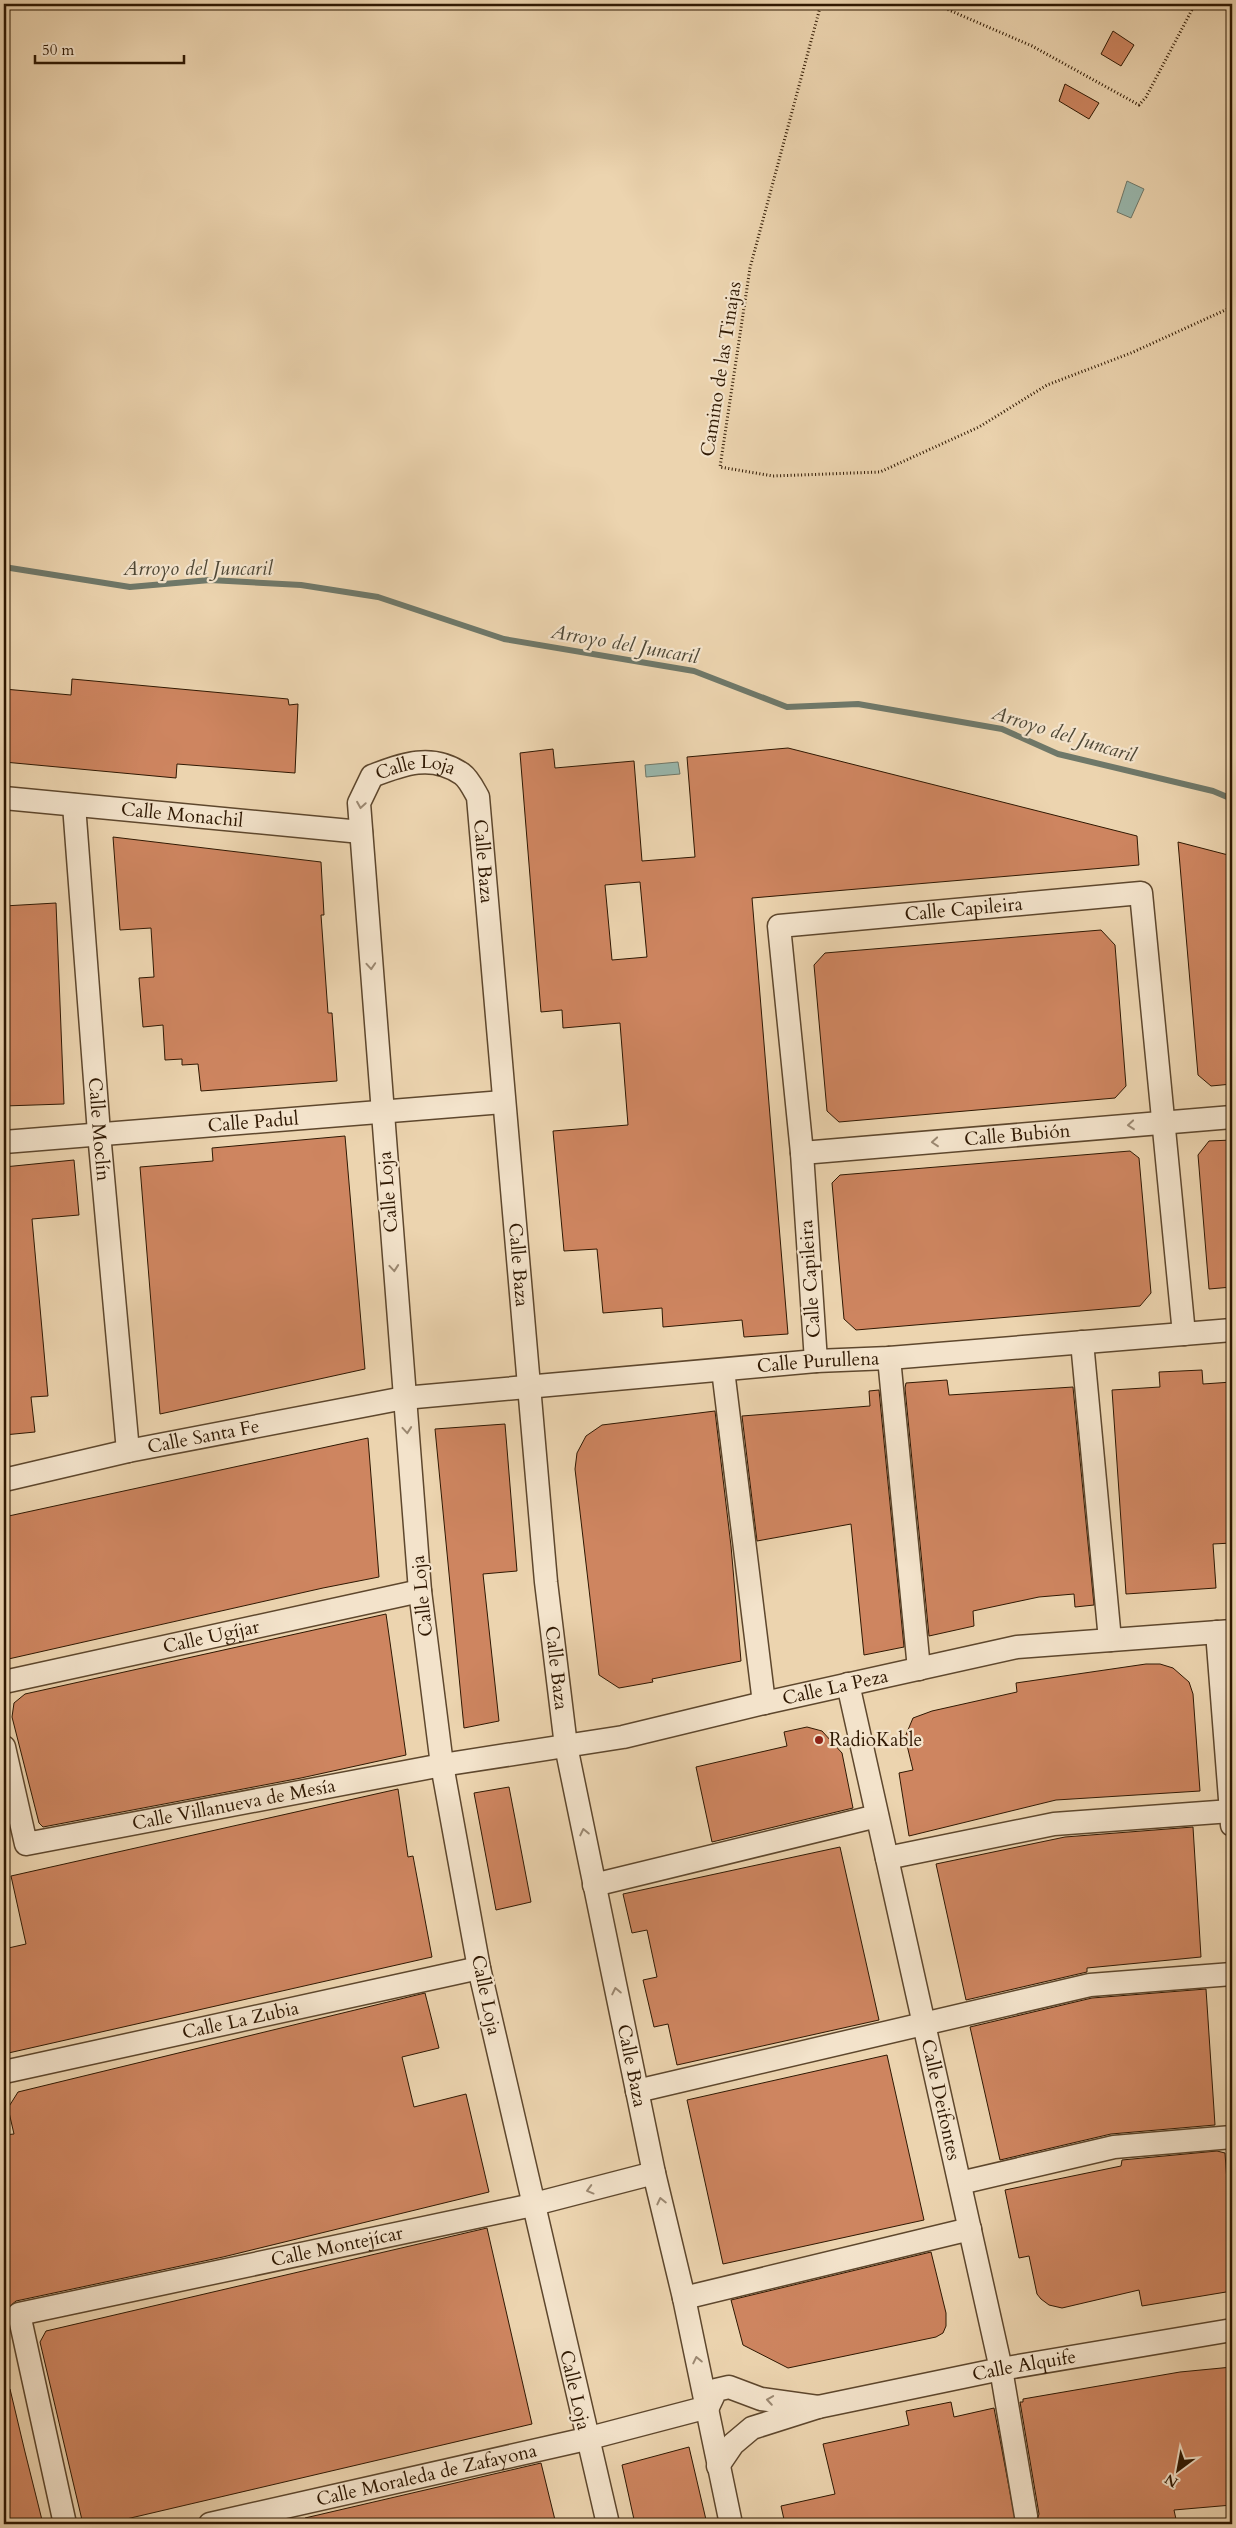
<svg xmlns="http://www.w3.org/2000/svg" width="1236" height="2528" viewBox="0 0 1236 2528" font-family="Cardo,serif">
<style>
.water{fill:#99b8ae;stroke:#6f7869}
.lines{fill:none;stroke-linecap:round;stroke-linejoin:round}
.stream{stroke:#6f7869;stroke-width:6}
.building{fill:#ce8560;stroke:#2f1802;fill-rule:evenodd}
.minor-casing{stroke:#5e472d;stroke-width:25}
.path{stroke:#2f1802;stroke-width:3;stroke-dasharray:1 2.5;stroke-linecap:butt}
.minor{stroke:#f3e3cb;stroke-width:22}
.oneway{stroke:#9b8871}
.poi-dot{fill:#8f2418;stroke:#f3e3cb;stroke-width:2}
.labels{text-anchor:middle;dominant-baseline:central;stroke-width:4.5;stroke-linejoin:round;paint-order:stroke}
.street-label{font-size:19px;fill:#2f1802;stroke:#f3e3cb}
.poi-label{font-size:19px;fill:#2f1802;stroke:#f3e3cb;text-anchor:start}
.water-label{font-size:20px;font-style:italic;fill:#4f4836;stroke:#f3e3cb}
</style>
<rect width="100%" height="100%" fill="#ecd4af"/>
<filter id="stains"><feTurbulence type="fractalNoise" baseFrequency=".004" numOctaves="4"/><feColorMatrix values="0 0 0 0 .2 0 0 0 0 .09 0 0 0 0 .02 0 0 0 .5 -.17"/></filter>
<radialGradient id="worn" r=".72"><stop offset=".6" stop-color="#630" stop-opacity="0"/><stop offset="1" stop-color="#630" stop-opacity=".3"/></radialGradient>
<g class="water">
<path d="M 1127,181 L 1144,189 L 1131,218 L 1117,212 Z"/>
<path d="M 678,762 L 680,774 L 646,777 L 645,765 Z"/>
</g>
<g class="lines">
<path class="stream" d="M 4,567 L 130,587 L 210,580 L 301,585 L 378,597 L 504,639 L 694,671 L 787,707 L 858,704 L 1002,729 L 1058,754 L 1213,791 L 1232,799"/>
</g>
<g class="building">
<path d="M 1113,31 L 1134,45 L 1121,66 L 1101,54 Z"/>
<path d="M 1065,84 L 1099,103 L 1089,119 L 1059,101 Z"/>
<path d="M 72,679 L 288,699 L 289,705 L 298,704 L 295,773 L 177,764 L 176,778 L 4,762 L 4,689 L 71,695 Z"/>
<path d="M 788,748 L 1137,836 L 1139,865 L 752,898 L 788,1334 L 744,1337 L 742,1320 L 663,1327 L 662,1308 L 603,1313 L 597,1249 L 564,1251 L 553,1131 L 628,1125 L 620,1023 L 563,1028 L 562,1010 L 541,1012 L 520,753 L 553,749 L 555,768 L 634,761 L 642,861 L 695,857 L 687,757 ZM 640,882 L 647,957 L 612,960 L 605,885 Z"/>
<path d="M 113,837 L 321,862 L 324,915 L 321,915 L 328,1013 L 332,1013 L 337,1081 L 201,1091 L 198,1064 L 182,1065 L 182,1059 L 165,1060 L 163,1025 L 143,1027 L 139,978 L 154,977 L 151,928 L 120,930 Z"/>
<path d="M 1178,842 L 1232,856 L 1232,1084 L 1211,1086 L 1198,1075 Z"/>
<path d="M 56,903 L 64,1104 L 4,1106 L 4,906 Z"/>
<path d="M 1101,930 L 1115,945 L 1126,1086 L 1115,1098 L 839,1122 L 827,1111 L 814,965 L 825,953 Z"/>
<path d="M 345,1136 L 365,1369 L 160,1414 L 140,1167 L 213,1161 L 212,1148 Z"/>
<path d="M 1232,1140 L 1232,1287 L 1209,1289 L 1198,1155 L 1209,1141 Z"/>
<path d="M 1130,1151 L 1139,1158 L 1151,1293 L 1140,1306 L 856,1330 L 844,1319 L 832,1183 L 840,1175 Z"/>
<path d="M 74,1160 L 79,1215 L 32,1219 L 48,1396 L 31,1397 L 35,1432 L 4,1435 L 4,1167 Z"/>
<path d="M 1202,1370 L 1203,1384 L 1232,1382 L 1232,1543 L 1213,1544 L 1216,1588 L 1126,1594 L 1112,1390 L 1160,1387 L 1159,1372 Z"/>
<path d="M 947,1380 L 949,1395 L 1073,1387 L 1094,1605 L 1075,1607 L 1074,1594 L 1039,1597 L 973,1611 L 974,1626 L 929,1636 L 905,1388 L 906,1383 Z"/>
<path d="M 879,1390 L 904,1647 L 864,1655 L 851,1524 L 757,1541 L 742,1416 L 870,1406 L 869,1391 Z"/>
<path d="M 715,1411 L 731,1546 L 741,1661 L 652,1679 L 653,1682 L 619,1688 L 599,1675 L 575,1469 L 577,1453 L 586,1436 L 602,1425 Z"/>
<path d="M 505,1424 L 517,1571 L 483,1574 L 499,1721 L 464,1728 L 435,1429 Z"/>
<path d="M 368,1438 L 379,1577 L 323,1588 L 4,1660 L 4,1517 Z"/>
<path d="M 386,1614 L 406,1755 L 301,1778 L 43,1827 L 39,1823 L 12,1717 L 14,1703 L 25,1694 Z"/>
<path d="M 1146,1664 L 1160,1664 L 1173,1668 L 1189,1682 L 1193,1694 L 1200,1791 L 1056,1800 L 909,1836 L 899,1773 L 913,1770 L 905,1737 L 913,1718 L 932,1711 L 1017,1692 L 1016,1683 Z"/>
<path d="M 807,1727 L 822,1731 L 842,1753 L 853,1808 L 712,1842 L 696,1767 L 787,1746 L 784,1732 Z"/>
<path d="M 509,1787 L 531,1902 L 496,1910 L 474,1793 Z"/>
<path d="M 398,1789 L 408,1857 L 413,1856 L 432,1957 L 4,2054 L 4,1949 L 26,1944 L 11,1876 Z"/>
<path d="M 1193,1827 L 1201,1957 L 1087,1968 L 1087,1972 L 966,2000 L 936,1864 L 1065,1837 Z"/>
<path d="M 840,1847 L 879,2020 L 677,2065 L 668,2024 L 654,2027 L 643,1980 L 657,1977 L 647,1930 L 632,1933 L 623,1894 Z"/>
<path d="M 1206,1989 L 1215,2125 L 1111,2134 L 1000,2160 L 970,2027 L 1092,1998 Z"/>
<path d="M 425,1993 L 439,2048 L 402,2057 L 414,2107 L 466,2094 L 489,2192 L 223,2257 L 16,2301 L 4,2311 L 4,2135 L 14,2134 L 8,2108 L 18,2092 Z"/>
<path d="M 887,2055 L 924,2220 L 723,2264 L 687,2100 Z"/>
<path d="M 1217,2151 L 1225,2153 L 1228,2196 L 1232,2196 L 1232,2286 L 1226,2292 L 1142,2306 L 1139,2290 L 1062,2308 L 1049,2305 L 1041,2299 L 1037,2294 L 1029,2256 L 1019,2258 L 1005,2190 L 1121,2166 L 1122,2160 Z"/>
<path d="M 487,2228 L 532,2424 L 105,2524 L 88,2524 L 82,2520 L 40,2342 L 46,2331 Z"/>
<path d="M 931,2252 L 946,2313 L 946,2326 L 943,2333 L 936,2337 L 788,2368 L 743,2345 L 731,2300 Z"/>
<path d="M 1232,2367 L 1232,2505 L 1174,2510 L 1177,2524 L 1036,2524 L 1039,2514 L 1020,2402 L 1023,2402 L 1023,2399 L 1180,2372 Z"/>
<path d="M 10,2389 L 25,2452 L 43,2524 L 4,2524 L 4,2390 Z"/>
<path d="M 951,2402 L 954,2417 L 994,2408 L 1016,2524 L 785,2524 L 781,2506 L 835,2494 L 823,2444 L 909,2425 L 906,2411 Z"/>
<path d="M 689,2447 L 707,2524 L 635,2524 L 622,2465 Z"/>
<path d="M 541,2463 L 556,2524 L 306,2524 L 305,2518 Z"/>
</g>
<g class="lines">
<defs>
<g id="minor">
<path id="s1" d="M 4,798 L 361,832"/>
<path id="s2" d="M 74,805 L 99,1133 L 128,1451"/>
<path id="s3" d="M 4,1142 L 503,1102"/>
<path id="s4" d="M 802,1153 L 1232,1117"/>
<path d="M 1082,1342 L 1110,1640"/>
<path d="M 889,1358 L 919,1669"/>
<path id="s5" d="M 816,1361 L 802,1153 L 779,926 L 1141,893 L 1184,1334"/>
<path d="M 723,1370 L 764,1703"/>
<path id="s6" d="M 4,1480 L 128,1451 L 404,1398 L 816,1361 L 889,1358 L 1232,1330"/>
<path d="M 1217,1632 L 1232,1825"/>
<path id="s7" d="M 4,1682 L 420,1591"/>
<path id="s8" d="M 848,1684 L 1001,2369 L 1026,2516"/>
<path id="s9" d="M 4,1747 L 26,1844 L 442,1765 L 623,1737 L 764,1703 L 1017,1647 L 1232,1631"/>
<path d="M 887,1858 L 1054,1824 L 1231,1811"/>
<path d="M 594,1885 L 877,1816"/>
<path id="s10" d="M 4,2072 L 479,1968"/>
<path d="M 637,2091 L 1090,1985 L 1232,1974"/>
<path d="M 960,2183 L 1114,2147 L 1232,2137"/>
<path d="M 684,2298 L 970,2229"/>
<path id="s11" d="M 718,2466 L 733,2444 L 752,2428 L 818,2407 L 1001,2369 L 1232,2330"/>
<path id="s12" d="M 65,2524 L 19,2314 L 523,2207 L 654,2173"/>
<path id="s13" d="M 210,2524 L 586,2439 L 708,2407 L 716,2390 L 729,2387 L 761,2399 L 818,2407"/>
<path id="s14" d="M 608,2524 L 479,1968 L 442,1765 L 420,1591 L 359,803 L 372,776 C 403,764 432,753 462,774 C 469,779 474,790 478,797 L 546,1582 L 566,1746 L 654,2173 L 684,2298 L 731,2524"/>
</g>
</defs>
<use href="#minor" class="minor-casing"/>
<g class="path">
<path d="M 821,4 L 750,268 L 720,467 L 773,476 L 880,472 L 979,427 L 1047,385 L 1131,353 L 1232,307"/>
<path d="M 935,4 L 1032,46 L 1139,105 L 1146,97 L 1195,4"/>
</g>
<use href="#minor" class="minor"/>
</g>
<defs><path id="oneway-chevron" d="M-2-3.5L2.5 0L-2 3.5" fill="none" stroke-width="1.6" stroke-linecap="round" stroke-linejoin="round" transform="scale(1.25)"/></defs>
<g class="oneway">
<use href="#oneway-chevron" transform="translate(361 805) rotate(99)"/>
<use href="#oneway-chevron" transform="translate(371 966) rotate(86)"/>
<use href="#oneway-chevron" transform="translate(1131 1125) rotate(175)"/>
<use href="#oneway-chevron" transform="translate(935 1142) rotate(175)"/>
<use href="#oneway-chevron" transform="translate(394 1268) rotate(85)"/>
<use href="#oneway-chevron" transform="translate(407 1430) rotate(85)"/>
<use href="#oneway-chevron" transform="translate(584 1832) rotate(-102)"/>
<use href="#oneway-chevron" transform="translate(616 1991) rotate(-102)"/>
<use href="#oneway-chevron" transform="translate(590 2190) rotate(165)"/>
<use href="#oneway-chevron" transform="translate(661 2201) rotate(-103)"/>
<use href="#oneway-chevron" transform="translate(697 2360) rotate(-102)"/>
<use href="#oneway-chevron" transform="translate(770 2400) rotate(-171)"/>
</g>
<circle class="poi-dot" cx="819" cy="1740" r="5"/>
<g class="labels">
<g class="street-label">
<text transform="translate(721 369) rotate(-81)">Camino de las Tinajas</text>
<text stroke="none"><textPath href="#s14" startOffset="1818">Calle Loja</textPath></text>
<text stroke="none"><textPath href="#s1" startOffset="179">Calle Monachil</textPath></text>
<text stroke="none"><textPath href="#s14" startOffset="1960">Calle Baza</textPath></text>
<text stroke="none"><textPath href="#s5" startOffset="622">Calle Capileira</textPath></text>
<text stroke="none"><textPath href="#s3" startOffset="250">Calle Padul</textPath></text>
<text stroke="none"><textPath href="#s2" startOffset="325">Calle Moclín</textPath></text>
<text stroke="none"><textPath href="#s4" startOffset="216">Calle Bubión</textPath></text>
<text transform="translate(388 1192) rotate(-95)">Calle Loja</text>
<text stroke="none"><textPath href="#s14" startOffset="2365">Calle Baza</textPath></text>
<text transform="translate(810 1279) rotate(-94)">Calle Capileira</text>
<text stroke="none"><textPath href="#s6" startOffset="824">Calle Purullena</textPath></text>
<text stroke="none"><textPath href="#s6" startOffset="204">Calle Santa Fe</textPath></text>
<text transform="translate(422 1596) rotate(-96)">Calle Loja</text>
<text stroke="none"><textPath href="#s7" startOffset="212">Calle Ugíjar</textPath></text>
<text stroke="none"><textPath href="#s14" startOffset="2770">Calle Baza</textPath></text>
<text stroke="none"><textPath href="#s9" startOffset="924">Calle La Peza</textPath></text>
<text stroke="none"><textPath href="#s9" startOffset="311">Calle Villanueva de Mesía</textPath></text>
<text transform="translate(486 1995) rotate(78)">Calle Loja</text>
<text stroke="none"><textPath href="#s10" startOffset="242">Calle La Zubia</textPath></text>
<text stroke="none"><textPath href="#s14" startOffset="3175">Calle Baza</textPath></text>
<text stroke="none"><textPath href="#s8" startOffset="426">Calle Deifontes</textPath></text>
<text stroke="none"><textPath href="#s12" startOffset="540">Calle Montejícar</textPath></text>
<text stroke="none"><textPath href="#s11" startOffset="331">Calle Alquife</textPath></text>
<text transform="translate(575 2390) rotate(77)">Calle Loja</text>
<text stroke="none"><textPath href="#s13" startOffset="222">Calle Moraleda de Zafayona</textPath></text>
</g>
<g class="poi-label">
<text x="829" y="1740">RadioKable</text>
</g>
<g class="water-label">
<text x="198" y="568">Arroyo del Juncaril</text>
<text transform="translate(625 644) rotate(10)">Arroyo del Juncaril</text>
<text transform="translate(1064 734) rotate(17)">Arroyo del Juncaril</text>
</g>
</g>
<rect width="1236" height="2528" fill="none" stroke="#ecd4af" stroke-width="20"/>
<rect x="5" y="5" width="1226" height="2518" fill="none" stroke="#2f1802" stroke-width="2.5"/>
<rect x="10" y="10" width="1216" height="2508" fill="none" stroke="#2f1802"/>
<g transform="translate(1178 2470) rotate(212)" stroke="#f3e3cb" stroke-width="4" paint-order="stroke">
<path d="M0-4L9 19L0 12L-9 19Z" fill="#2f1802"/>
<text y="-8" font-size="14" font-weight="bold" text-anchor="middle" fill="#2f1802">N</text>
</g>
<path d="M35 55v8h149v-8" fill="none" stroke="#2f1802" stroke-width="2.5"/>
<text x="42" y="55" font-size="15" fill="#2f1802" stroke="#f3e3cb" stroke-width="4" paint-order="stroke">50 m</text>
<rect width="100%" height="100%" filter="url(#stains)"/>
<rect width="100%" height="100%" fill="url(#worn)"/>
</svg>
